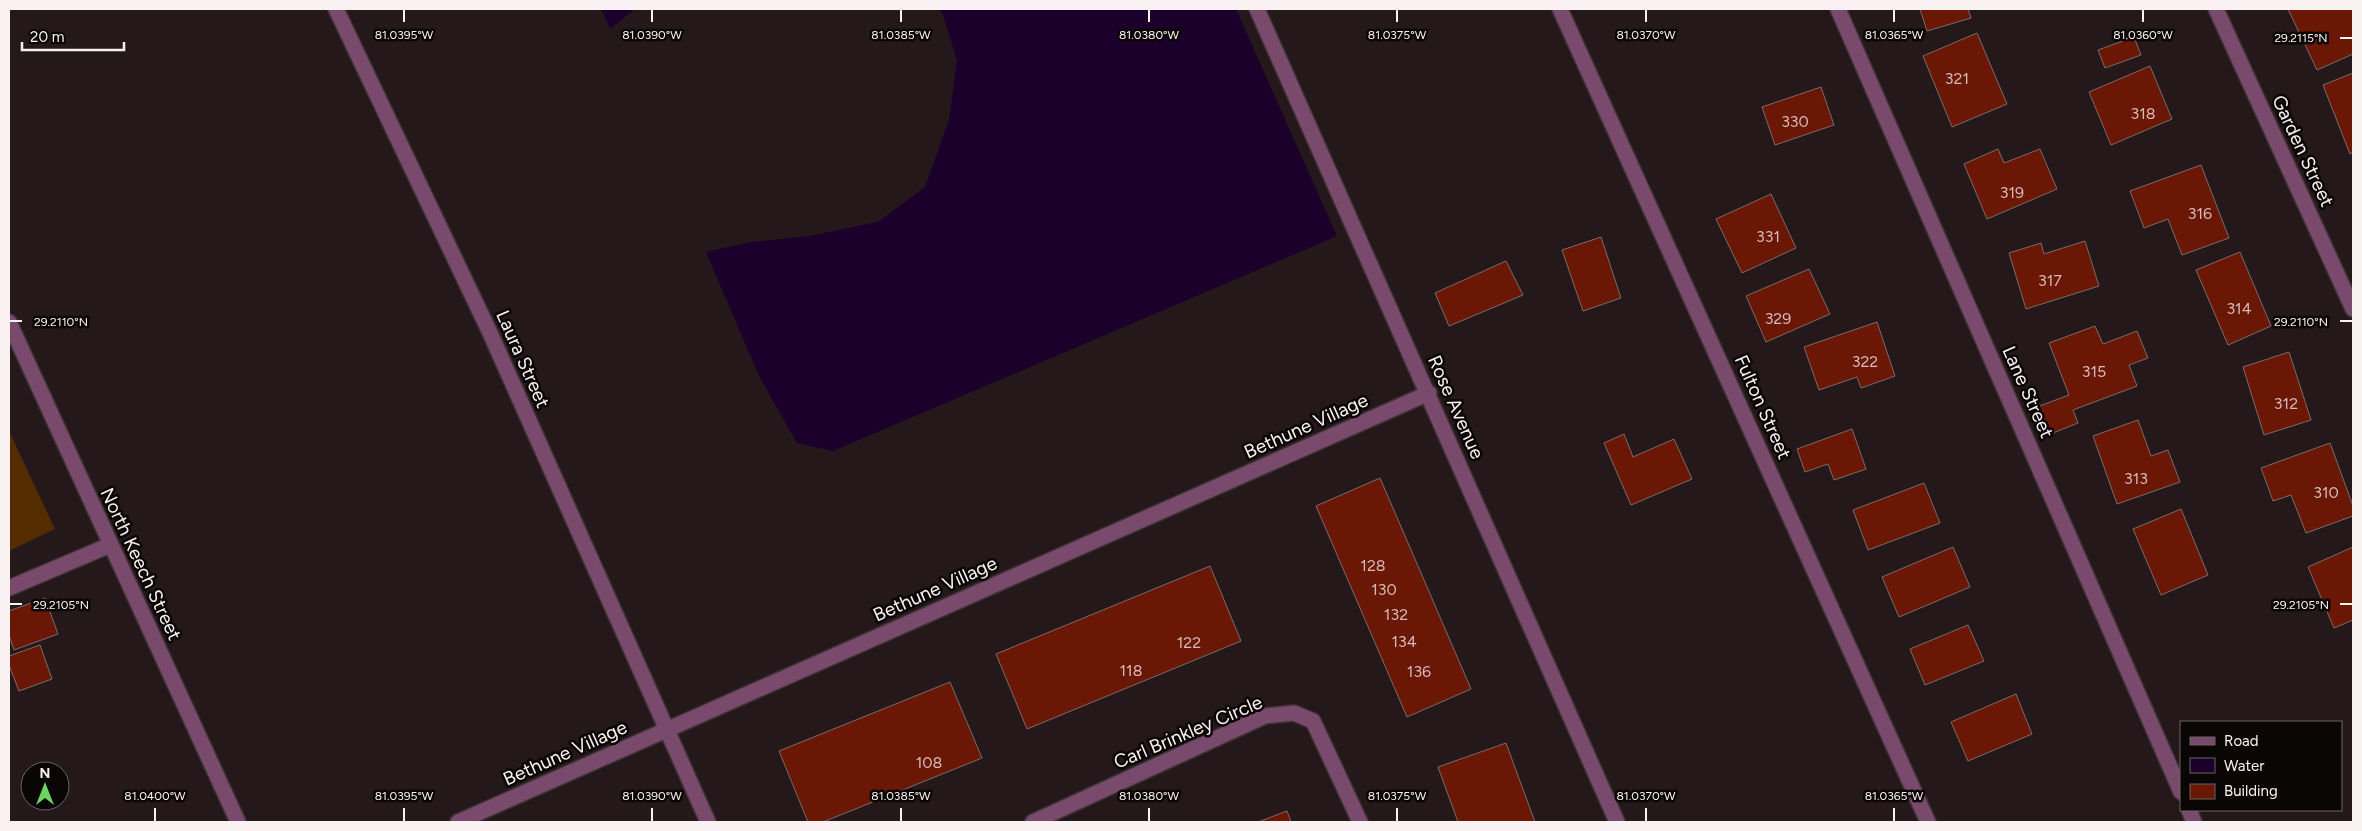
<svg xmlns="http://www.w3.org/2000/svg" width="2362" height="831" viewBox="0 0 2362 831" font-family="Figtree,sans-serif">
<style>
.green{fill:#542c00}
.water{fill:#1b002b}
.building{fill:#6a1706;stroke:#7b6c69}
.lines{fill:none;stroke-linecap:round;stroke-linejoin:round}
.street-casing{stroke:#3e3235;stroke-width:18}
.street{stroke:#7a4a6c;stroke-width:15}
.ticks{fill:none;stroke:#faf1f2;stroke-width:2}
.labels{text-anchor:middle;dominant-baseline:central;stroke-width:5;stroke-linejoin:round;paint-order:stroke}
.number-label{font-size:16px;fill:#d6bab7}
.street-label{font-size:19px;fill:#faf1f2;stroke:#0a0606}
.ticks-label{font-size:12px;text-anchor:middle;fill:#faf1f2;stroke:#0a0606;stroke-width:5;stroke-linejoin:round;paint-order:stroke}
</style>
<rect width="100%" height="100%" fill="#24181b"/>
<path class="green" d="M 9,431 L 55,529 L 9,551 Z"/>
<g class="water">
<path d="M 601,9 L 635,9 L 610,29 Z"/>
<path d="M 939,9 L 1236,9 L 1337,236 L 833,451 L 797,443 L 760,378 L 706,252 L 752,242 L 809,236 L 878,222 L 925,187 L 949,120 L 957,60 L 943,15 Z"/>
</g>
<g class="building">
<path d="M 1920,9 L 1968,9 L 1971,18 L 1927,31 Z"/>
<path d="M 2288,9 L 2353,9 L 2353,54 L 2317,70 Z"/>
<path d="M 1977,33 L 2007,104 L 1952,127 L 1923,56 Z"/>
<path d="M 2134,37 L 2141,55 L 2105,68 L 2098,50 Z"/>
<path d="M 2150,66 L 2172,119 L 2111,145 L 2089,92 Z"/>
<path d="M 2353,73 L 2353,152 L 2350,154 L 2323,85 Z"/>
<path d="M 1821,87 L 1834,125 L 1775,145 L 1762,107 Z"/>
<path d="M 1998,149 L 2004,163 L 2040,149 L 2057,189 L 1987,219 L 1964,164 Z"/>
<path d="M 2201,165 L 2229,238 L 2182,255 L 2168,219 L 2144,228 L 2130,191 Z"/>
<path d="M 1771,194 L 1796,248 L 1742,273 L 1716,219 Z"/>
<path d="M 1601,237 L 1621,298 L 1583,311 L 1562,250 Z"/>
<path d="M 2085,241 L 2099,286 L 2026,309 L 2009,253 L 2041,243 L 2044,254 Z"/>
<path d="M 2240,252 L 2271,326 L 2228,345 L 2196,270 Z"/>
<path d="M 1506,261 L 1523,295 L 1449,326 L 1435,293 Z"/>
<path d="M 1809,269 L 1830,314 L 1766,342 L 1746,296 Z"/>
<path d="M 1877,322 L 1895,376 L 1861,388 L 1857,377 L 1819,390 L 1804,347 Z"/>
<path d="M 2095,326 L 2103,344 L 2137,331 L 2148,358 L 2129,365 L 2137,386 L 2073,410 L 2078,423 L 2048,435 L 2037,407 L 2069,395 L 2049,343 Z"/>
<path d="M 2289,352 L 2311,420 L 2264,435 L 2243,367 Z"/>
<path d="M 2138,420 L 2151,456 L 2168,450 L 2180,482 L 2117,504 L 2093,436 Z"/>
<path d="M 1852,429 L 1866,469 L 1834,480 L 1828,464 L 1805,472 L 1797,449 Z"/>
<path d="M 1624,434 L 1633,457 L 1674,439 L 1692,479 L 1631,505 L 1604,443 Z"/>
<path d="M 2330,443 L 2353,506 L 2353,516 L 2306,533 L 2291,495 L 2273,501 L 2261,468 Z"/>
<path d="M 1380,478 L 1471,689 L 1407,717 L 1316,506 Z"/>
<path d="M 1924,483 L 1940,523 L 1868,550 L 1853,510 Z"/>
<path d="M 2181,509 L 2208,575 L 2161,595 L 2133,529 Z"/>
<path d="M 1953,547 L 1970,587 L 1899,617 L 1882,577 Z"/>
<path d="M 2353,547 L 2353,620 L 2334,628 L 2308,567 Z"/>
<path d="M 1210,566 L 1241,641 L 1027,729 L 996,654 Z"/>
<path d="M 45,598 L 58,634 L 14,650 L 9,635 L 9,611 Z"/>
<path d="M 1968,625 L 1984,661 L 1925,685 L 1910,649 Z"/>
<path d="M 40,645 L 52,679 L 19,691 L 9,665 L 9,656 Z"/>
<path d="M 950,682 L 982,758 L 823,822 L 808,822 L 779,751 Z"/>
<path d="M 2016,694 L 2032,734 L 1968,761 L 1951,722 Z"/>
<path d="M 1506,743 L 1535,822 L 1458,822 L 1438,767 Z"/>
<path d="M 1287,811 L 1291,822 L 1258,822 Z"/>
</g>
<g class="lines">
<defs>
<g id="street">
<path d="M 336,9 L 491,335 L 708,822"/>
<path d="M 1257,9 L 1617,822"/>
<path d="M 1560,9 L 1928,822"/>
<path d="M 1838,9 L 2181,792"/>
<path d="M 2216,9 L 2353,309"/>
<path d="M 9,322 L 238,822"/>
<path d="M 9,588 L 110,545"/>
<path d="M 2189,810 L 2194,822"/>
<path d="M 458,822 L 1429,393"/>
<path d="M 1033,822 L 1265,716 L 1294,713 L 1313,721 L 1360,822"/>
</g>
</defs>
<use href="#street" class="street-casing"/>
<use href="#street" class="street"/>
</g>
<path class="ticks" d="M 404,10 L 404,22M 652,10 L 652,22M 901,10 L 901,22M 1149,10 L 1149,22M 1397,10 L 1397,22M 1646,10 L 1646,22M 1894,10 L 1894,22M 2143,10 L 2143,22M 2340,38 L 2352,38M 10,321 L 22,321M 2340,321 L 2352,321M 10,604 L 22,604M 2340,604 L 2352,604M 155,808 L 155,821M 404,808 L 404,821M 652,808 L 652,821M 901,808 L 901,821M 1149,808 L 1149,821M 1397,808 L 1397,821M 1646,808 L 1646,821M 1894,808 L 1894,821"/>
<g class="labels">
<g class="number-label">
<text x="1957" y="78">321</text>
<text x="2143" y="113">318</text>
<text x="1795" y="121">330</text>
<text x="2012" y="192">319</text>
<text x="2200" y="213">316</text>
<text x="1768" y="236">331</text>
<text x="2050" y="280">317</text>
<text x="2239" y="308">314</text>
<text x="1778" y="318">329</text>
<text x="1865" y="361">322</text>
<text x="2094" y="371">315</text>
<text x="2286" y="403">312</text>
<text x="2136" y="478">313</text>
<text x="2326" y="492">310</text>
<text x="1373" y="565">128</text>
<text x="1384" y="589">130</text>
<text x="1396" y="614">132</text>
<text x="1404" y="641">134</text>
<text x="1189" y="642">122</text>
<text x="1131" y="670">118</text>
<text x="1419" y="671">136</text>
<text x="929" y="762">108</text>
</g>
<g class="street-label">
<text transform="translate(2303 151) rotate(65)">Garden Street</text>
<text transform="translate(523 359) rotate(66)">Laura Street</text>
<text transform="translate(2028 392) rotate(66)">Lane Street</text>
<text transform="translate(1456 407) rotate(66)">Rose Avenue</text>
<text transform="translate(1763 407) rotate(66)">Fulton Street</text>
<text transform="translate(1306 426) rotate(-24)">Bethune Village</text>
<text transform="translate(141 564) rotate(65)">North Keech Street</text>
<text transform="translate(935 589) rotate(-24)">Bethune Village</text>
<text transform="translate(1188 732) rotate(-23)">Carl Brinkley Circle</text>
<text transform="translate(565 753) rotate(-24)">Bethune Village</text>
</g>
</g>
<g class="ticks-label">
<text x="404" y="39">81.0395°W</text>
<text x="652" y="39">81.0390°W</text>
<text x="901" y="39">81.0385°W</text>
<text x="1149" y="39">81.0380°W</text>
<text x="1397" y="39">81.0375°W</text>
<text x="1646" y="39">81.0370°W</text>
<text x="1894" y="39">81.0365°W</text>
<text x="2143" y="39">81.0360°W</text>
<text x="2301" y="42">29.2115°N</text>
<text x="61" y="326">29.2110°N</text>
<text x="2301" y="326">29.2110°N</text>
<text x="61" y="609">29.2105°N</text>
<text x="2301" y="609">29.2105°N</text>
<text x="155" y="800">81.0400°W</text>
<text x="404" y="800">81.0395°W</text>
<text x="652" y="800">81.0390°W</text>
<text x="901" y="800">81.0385°W</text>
<text x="1149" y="800">81.0380°W</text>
<text x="1397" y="800">81.0375°W</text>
<text x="1646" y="800">81.0370°W</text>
<text x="1894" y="800">81.0365°W</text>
</g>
<rect width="2362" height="831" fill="none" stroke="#faf1f2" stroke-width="20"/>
<rect x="2180" y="721" width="162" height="90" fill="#0a0606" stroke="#6a6464"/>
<rect x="2190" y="737" width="25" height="8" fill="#7a4a6c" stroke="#6a6464"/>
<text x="2224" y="746" font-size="15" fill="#faf1f2">Road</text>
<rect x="2190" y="758" width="25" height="15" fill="#1b002b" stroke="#6a6464"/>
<text x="2224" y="771" font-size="15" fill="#faf1f2">Water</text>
<rect x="2190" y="784" width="25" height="15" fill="#6a1706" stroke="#6a6464"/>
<text x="2224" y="796" font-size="15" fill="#faf1f2">Building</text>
<g transform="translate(45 786)"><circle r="24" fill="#0a0606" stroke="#6a6464"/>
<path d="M0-4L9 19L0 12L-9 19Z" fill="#6dd361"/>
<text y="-8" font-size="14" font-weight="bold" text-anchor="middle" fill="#faf1f2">N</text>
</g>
<path d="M22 42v8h102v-8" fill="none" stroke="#faf1f2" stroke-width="2.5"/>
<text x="30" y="42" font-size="15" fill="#faf1f2" stroke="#0a0606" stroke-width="4" paint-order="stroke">20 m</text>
</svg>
